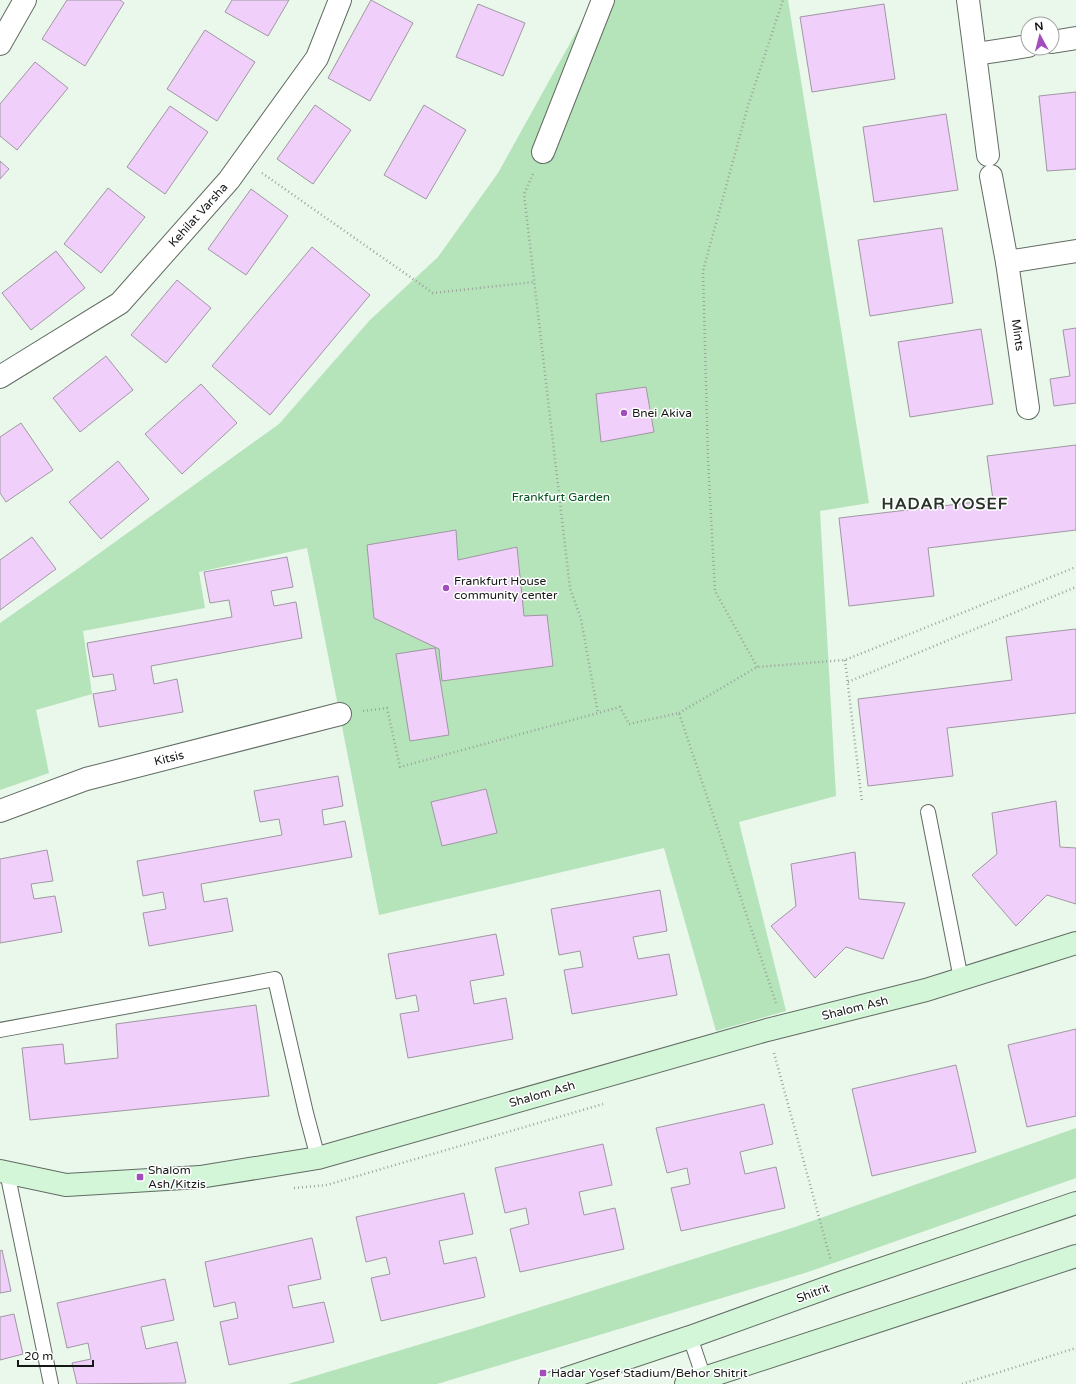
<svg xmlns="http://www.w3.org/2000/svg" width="1076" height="1384" viewBox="0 0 1076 1384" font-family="'Varela Round',sans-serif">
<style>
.green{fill:#b5e3ba}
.building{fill:#f0d0fa;stroke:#a097a3}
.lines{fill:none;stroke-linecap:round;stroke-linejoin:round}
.lane-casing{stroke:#616c62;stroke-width:16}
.street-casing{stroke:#616c62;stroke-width:24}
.secondary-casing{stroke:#616c62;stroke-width:24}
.path{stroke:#9aa49b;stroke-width:2.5;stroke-dasharray:1 3;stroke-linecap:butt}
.lane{stroke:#fff;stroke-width:14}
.street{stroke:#fff;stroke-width:22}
.secondary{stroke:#d3f6d9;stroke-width:22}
.poi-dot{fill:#a24dbb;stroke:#fff;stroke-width:1.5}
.labels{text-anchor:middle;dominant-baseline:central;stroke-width:3;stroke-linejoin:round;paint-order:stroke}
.street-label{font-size:12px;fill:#151915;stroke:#fff}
.poi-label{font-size:12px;fill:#151915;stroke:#fff;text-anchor:start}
.park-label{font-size:12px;fill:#00501a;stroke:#fff}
.district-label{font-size:16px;font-weight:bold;letter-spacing:1px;fill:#29332a;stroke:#fff}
</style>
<rect width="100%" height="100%" fill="#eaf7eb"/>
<g class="green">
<path d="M 594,0 L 788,0 L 869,503 L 820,511 L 836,796 L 739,822 L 786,1011 L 716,1031 L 664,848 L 379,915 L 307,548 L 199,572 L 205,608 L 83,631 L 92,694 L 36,710 L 49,773 L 0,790 L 0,623 L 76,570 L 279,424 L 370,320 L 438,257 L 498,173 Z"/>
<path d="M 1076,1128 L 1076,1178 L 808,1272 L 437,1384 L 288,1384 L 471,1329 L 795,1227 Z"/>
</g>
<g class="building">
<path d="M 67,0 L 120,0 L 124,3 L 85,66 L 42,39 Z"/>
<path d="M 232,0 L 289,0 L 268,36 L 225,12 Z"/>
<path d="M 371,0 L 413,23 L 370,101 L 328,78 Z"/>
<path d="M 478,4 L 525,23 L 503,76 L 456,57 Z"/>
<path d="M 884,4 L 895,79 L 812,92 L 800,17 Z"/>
<path d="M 205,30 L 255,62 L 217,121 L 167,89 Z"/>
<path d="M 35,62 L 68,88 L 17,150 L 0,136 L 0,104 Z"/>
<path d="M 1076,92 L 1076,169 L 1047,171 L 1039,96 Z"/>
<path d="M 315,105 L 351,130 L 313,184 L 277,159 Z"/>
<path d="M 424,105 L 466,130 L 426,199 L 384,175 Z"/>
<path d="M 170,106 L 208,132 L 165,194 L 127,167 Z"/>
<path d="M 946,114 L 958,190 L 874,202 L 863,127 Z"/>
<path d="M 0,161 L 9,169 L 0,179 Z"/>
<path d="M 108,188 L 145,217 L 101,273 L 64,244 Z"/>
<path d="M 251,189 L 288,216 L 246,275 L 208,249 Z"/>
<path d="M 942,228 L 953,303 L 870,316 L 858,240 Z"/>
<path d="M 312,247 L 370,295 L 270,415 L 212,366 Z"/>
<path d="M 56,251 L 85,288 L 31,330 L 2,293 Z"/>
<path d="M 177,280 L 211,308 L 166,363 L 131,335 Z"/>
<path d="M 1076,328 L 1076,403 L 1054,406 L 1050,379 L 1070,376 L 1063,330 Z"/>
<path d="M 981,329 L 993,404 L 910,417 L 898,342 Z"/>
<path d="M 106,356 L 133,390 L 80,432 L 53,398 Z"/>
<path d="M 201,384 L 237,423 L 182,474 L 145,434 Z"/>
<path d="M 646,387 L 654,432 L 601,442 L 596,394 Z"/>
<path d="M 21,423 L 53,470 L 6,502 L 0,493 L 0,437 Z"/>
<path d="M 1076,445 L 1076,530 L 928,548 L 934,596 L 849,606 L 839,518 L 993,500 L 987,456 Z"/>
<path d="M 118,461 L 149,499 L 101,539 L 69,502 Z"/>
<path d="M 456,530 L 458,560 L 517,547 L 524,616 L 547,615 L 553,666 L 442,681 L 439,649 L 374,618 L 367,545 Z"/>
<path d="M 32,537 L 56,569 L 0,610 L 0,560 Z"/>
<path d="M 287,557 L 293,587 L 271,591 L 274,606 L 296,602 L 302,638 L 151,666 L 154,684 L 177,679 L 183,712 L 99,727 L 93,694 L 116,690 L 113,674 L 93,677 L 87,643 L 232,617 L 229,600 L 210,603 L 204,572 Z"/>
<path d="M 1076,629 L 1076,713 L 947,728 L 953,776 L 868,786 L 858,699 L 1012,680 L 1006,637 Z"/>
<path d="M 435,648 L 449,735 L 410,741 L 396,654 Z"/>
<path d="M 338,776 L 343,806 L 322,810 L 324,825 L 345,821 L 352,857 L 201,884 L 204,902 L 227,898 L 233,931 L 149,946 L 143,913 L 166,909 L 163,892 L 143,896 L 137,861 L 282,835 L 279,819 L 260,822 L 254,791 Z"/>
<path d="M 486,789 L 497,833 L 442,846 L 431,802 Z"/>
<path d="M 1056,801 L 1060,847 L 1076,848 L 1076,904 L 1047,895 L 1016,926 L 972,875 L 997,854 L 992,813 Z"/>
<path d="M 47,850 L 53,881 L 31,884 L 34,899 L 55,896 L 62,932 L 0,943 L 0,859 Z"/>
<path d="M 855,852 L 859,899 L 905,903 L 883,959 L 846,947 L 815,978 L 771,926 L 796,906 L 791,864 Z"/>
<path d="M 660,890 L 667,931 L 633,937 L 638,959 L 669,954 L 677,995 L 572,1014 L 564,970 L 583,967 L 580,951 L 559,955 L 551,909 Z"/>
<path d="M 496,934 L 504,975 L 470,981 L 474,1004 L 506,998 L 513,1039 L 408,1058 L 400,1014 L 419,1011 L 416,995 L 396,999 L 388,954 Z"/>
<path d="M 256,1005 L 269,1096 L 30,1120 L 22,1048 L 63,1044 L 65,1064 L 118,1058 L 116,1024 Z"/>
<path d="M 1076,1029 L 1076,1116 L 1027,1127 L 1008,1045 Z"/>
<path d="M 956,1065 L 976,1152 L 872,1176 L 852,1089 Z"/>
<path d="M 764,1104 L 773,1144 L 740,1152 L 745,1174 L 776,1167 L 785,1208 L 681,1231 L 671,1188 L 690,1184 L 687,1168 L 667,1173 L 656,1128 Z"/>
<path d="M 603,1144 L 612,1185 L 579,1192 L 584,1215 L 615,1208 L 624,1249 L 520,1272 L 510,1229 L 529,1224 L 526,1208 L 505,1213 L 495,1168 Z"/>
<path d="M 464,1193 L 473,1234 L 439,1241 L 444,1264 L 476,1257 L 485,1297 L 381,1321 L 371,1278 L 390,1274 L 386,1257 L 366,1262 L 356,1217 Z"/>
<path d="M 312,1238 L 321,1279 L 288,1286 L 293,1308 L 324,1302 L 334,1342 L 229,1365 L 220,1322 L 238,1318 L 235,1302 L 214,1307 L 205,1262 Z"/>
<path d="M 2,1250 L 11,1291 L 0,1293 L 0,1251 Z"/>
<path d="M 165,1279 L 174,1320 L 141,1327 L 146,1349 L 177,1342 L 186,1383 L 77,1384 L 72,1363 L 91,1359 L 88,1343 L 67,1348 L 57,1303 Z"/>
<path d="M 14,1314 L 23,1354 L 0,1360 L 0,1317 Z"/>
</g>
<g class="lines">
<defs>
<g id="lane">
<path d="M 928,812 L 961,979"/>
<path d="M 0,1030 L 275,979 L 306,1113 L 318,1158"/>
<path d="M 7,1172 L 51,1384"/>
<path d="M 690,1337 L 706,1384"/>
</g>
<g id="street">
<path d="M 968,0 L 988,155"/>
<path d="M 1052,42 L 1076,38"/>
<path d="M 0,44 L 25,0"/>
<path d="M 976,54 L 1028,46"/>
<path d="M 543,152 L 603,0"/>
<path d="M 991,176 L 1007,262 L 1028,408"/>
<path d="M 1007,262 L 1076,251"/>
<path d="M 0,377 L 120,303 L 229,180 L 317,58 L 340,0"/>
<path d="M 0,811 L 86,779 L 340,714"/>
</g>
<g id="secondary">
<path d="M 0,1171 L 66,1185 L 200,1177 L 318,1158 L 767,1030 L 926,990 L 1076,943"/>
<path d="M 550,1384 L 690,1337 L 837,1284 L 1076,1203"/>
<path d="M 686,1384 L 1076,1256"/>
</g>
</defs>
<use href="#lane" class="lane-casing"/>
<use href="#street" class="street-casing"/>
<use href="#secondary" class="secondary-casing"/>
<g class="path">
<path d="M 262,173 L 433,293 L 534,282"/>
<path d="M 533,174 L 524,194 L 570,588 L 581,619 L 598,713"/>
<path d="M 845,660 L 862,802"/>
<path d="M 757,667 L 715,591 L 708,459 L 703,271 L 748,106 L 783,0"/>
<path d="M 848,682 L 1076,587"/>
<path d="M 363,711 L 387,708 L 400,767 L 620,707 L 629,724 L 679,713 L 776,1003"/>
<path d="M 679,713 L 757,667 L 845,660 L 1076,567"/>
<path d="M 774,1053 L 831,1261"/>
<path d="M 294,1188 L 327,1185 L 603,1104"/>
<path d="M 962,1384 L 1076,1348"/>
</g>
<use href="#lane" class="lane"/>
<use href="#street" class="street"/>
<use href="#secondary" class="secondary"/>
</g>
<g class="poi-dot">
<circle cx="624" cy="413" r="4"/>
<circle cx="446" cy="588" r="4"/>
<rect x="136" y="1173" width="8" height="8" rx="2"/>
<rect x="539" y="1369" width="8" height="8" rx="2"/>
</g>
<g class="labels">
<g class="street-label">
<text transform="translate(198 215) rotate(-48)">Kehilat Varsha</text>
<text transform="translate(1018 335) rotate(82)">Mints</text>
<text transform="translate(169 758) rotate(-14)">Kitsis</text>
<text transform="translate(855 1008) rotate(-14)">Shalom Ash</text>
<text transform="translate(542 1094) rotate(-16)">Shalom Ash</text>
<text transform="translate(813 1293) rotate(-20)">Shitrit</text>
</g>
<g class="poi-label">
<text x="632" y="413">Bnei Akiva</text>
<text x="454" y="581">Frankfurt House<tspan x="454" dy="14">community center</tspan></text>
<text x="148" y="1170">Shalom<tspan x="148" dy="14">Ash/Kitzis</tspan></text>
<text x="551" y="1373">Hadar Yosef Stadium/Behor Shitrit</text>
</g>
<g class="park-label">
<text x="561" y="497">Frankfurt Garden</text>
</g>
<g class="district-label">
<text x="945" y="504">HADAR YOSEF</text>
</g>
</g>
<g transform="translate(1040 36) rotate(353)"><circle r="19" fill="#ffffff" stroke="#a1a3a1"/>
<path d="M0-3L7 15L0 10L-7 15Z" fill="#a24dbb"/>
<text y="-6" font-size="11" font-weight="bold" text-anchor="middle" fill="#151915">N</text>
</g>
<path d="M18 1360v6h75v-6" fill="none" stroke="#151915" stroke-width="2"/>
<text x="24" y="1360" font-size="12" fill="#151915" stroke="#ffffff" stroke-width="3" paint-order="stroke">20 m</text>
</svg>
